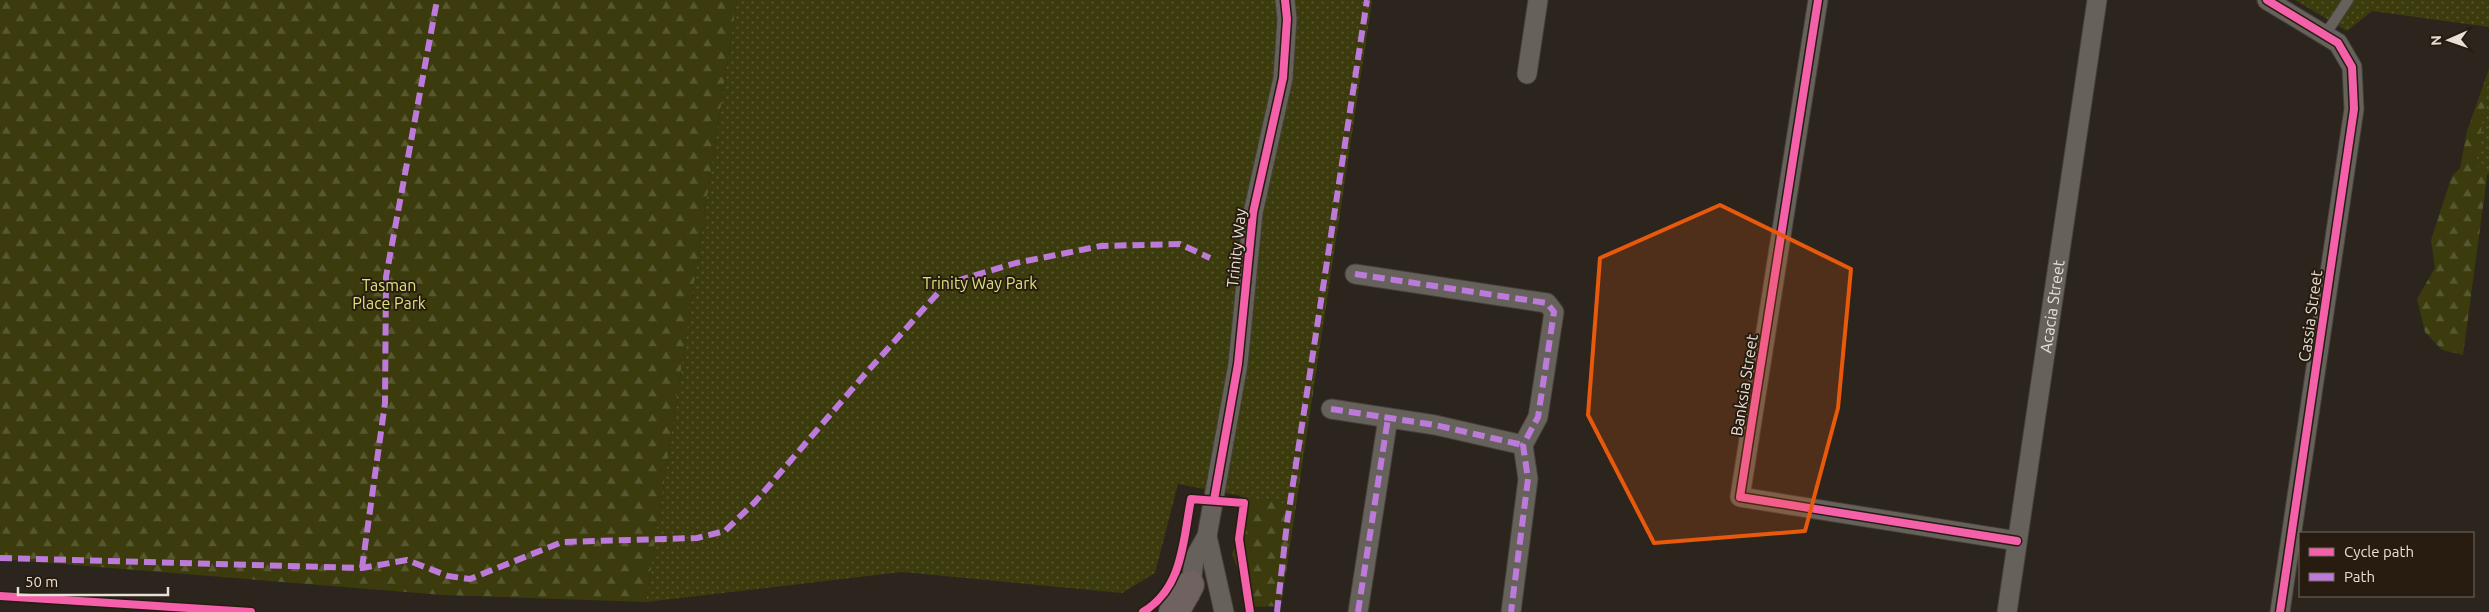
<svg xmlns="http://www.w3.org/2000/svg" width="2489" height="612" viewBox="0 0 2489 612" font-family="Ubuntu,sans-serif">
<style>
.forest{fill:url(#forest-firs)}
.park{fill:url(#park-dots)}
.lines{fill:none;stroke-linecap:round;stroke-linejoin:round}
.lane-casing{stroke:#46403a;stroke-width:12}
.street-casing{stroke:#46403a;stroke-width:21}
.highway-casing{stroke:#46403a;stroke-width:30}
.lane{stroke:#66615b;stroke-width:10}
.street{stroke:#66615b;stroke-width:19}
.highway{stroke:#6f6260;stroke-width:28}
.quiet{stroke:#bd7bd9;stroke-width:6;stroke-dasharray:12 6;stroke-linecap:butt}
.cycleway-casing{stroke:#271c0f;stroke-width:11}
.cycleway{stroke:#f560ab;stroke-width:8}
.marked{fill:#e8590c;fill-opacity:0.2;stroke:#e8590c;stroke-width:4;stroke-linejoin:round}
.labels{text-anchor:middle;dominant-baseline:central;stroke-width:4;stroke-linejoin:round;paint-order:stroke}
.street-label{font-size:16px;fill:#e8e0d7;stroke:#271c0f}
.park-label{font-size:16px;fill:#dce27c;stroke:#271c0f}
</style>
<defs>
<pattern id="forest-firs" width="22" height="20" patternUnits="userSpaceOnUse" patternTransform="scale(1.25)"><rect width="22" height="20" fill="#3b3b0d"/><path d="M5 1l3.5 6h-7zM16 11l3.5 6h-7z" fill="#575730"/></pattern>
<pattern id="park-dots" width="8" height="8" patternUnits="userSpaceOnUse" patternTransform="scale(1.25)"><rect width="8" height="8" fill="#3b3b0d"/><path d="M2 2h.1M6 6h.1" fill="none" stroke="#575730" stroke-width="1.8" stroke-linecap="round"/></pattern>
</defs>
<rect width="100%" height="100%" fill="#2b251e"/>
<g class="forest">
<path d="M 0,0 L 737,0 L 646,602 L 443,595 L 0,559 Z"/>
<path d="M 1372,0 L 1281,606 L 1253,607 L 1243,602 L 1242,580 L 1232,554 C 1246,525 1249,521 1238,489 Z"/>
<path d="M 2489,69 L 2489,162 L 2463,355 L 2442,350 L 2425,332 L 2417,299 L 2435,268 L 2431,240 L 2452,176 L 2460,168 L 2467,131 Z"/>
</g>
<g class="park">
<path d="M 737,0 L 1372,0 L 1295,506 L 1178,484 L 1155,573 L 1122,593 L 902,572 L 646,602 Z"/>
<path d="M 2295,0 L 2489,0 L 2489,27 L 2372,11 L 2347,31 Z"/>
<path d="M 2489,75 L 2489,174 L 2476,166 Z"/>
</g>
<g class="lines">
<defs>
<path id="lane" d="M 2325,35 L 2348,0"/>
<g id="street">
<path d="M 1818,0 L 1740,497 L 2017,541"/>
<path d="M 2267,0 L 2338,43 L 2352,67 L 2354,109 L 2280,612"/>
<path d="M 1527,74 L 1538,0"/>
<path d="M 1355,274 L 1547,303 L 1554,312 L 1538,417 L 1523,445 L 1528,479 L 1511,612"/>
<path d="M 1331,409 L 1435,425 L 1523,445"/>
<path d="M 1207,536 L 1224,612"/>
<path d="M 1190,595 L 1194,559 L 1207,536 L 1238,364 L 1253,213 L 1283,78 L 1287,19 L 1285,0"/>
<path d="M 1358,612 L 1388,418"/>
<path id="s1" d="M 2007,612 L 2097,0"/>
</g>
<path id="highway" d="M 1173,612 L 1179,605 L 1190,585"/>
</defs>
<use href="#lane" class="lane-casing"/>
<use href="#street" class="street-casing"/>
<use href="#highway" class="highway-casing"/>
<use href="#lane" class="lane"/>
<use href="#street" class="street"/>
<use href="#highway" class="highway"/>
<g class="quiet">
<path d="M 1355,274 L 1547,303 L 1554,312 L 1538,417 L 1523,445 L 1528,479 L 1511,612"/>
<path d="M 1331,409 L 1435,425 L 1523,445"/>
<path d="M 0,558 L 362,568 L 407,560 L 448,576 L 470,579 L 562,542 L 697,538 L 725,531 L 755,502 L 866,373 L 946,284 L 1016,263 L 1101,246 L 1180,244 L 1210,258"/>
<path d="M 362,568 L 385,403 L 386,277 L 437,0"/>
<path d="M 1277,612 L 1287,523 L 1367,0"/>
<path d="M 1358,612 L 1388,418"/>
</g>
<defs>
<g id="cycleway">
<path d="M 1818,0 L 1740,497 L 2017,541"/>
<path d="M 2267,0 L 2338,43 L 2352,67 L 2354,109 L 2280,612"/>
<path d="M 1214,500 L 1238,364 L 1253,213 L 1283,78 L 1287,19 L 1285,0"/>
<path d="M 0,596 L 251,612"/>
<path d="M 1143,612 C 1183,588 1183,541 1191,499 L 1244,503 L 1239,539 L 1250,612"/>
</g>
</defs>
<use href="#cycleway" class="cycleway-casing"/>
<use href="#cycleway" class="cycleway"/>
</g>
<path class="marked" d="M 1720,205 L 1851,269 L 1838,408 L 1805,531 L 1654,543 L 1588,415 L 1600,258 Z"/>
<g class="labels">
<g class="street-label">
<text transform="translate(1236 248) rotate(-84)">Trinity Way</text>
<text stroke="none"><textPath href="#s1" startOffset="309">Acacia Street</textPath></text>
<text transform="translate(2310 316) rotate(-82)">Cassia Street</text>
<text transform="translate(1744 385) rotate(-81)">Banksia Street</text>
</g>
<g class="park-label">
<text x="980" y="283">Trinity Way Park</text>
<text x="389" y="285">Tasman<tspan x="389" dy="18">Place Park</tspan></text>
</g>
</g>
<rect x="2299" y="532" width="175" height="65" fill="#271c0f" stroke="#746a5f"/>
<rect x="2309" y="548" width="25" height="8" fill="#f560ab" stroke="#746a5f"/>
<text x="2344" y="557" font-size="15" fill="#e8e0d7">Cycle path</text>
<rect x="2309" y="573" width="25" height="8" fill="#bd7bd9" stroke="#746a5f"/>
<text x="2344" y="582" font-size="15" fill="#e8e0d7">Path</text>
<g transform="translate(2449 40) rotate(268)" stroke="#271c0f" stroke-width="4" paint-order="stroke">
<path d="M0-4L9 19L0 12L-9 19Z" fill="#e8e0d7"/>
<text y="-8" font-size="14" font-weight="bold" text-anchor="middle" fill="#e8e0d7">N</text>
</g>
<path d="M18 587v8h150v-8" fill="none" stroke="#e8e0d7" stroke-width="2.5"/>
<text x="25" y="587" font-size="15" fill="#e8e0d7" stroke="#271c0f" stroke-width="4" paint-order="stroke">50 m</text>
</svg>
